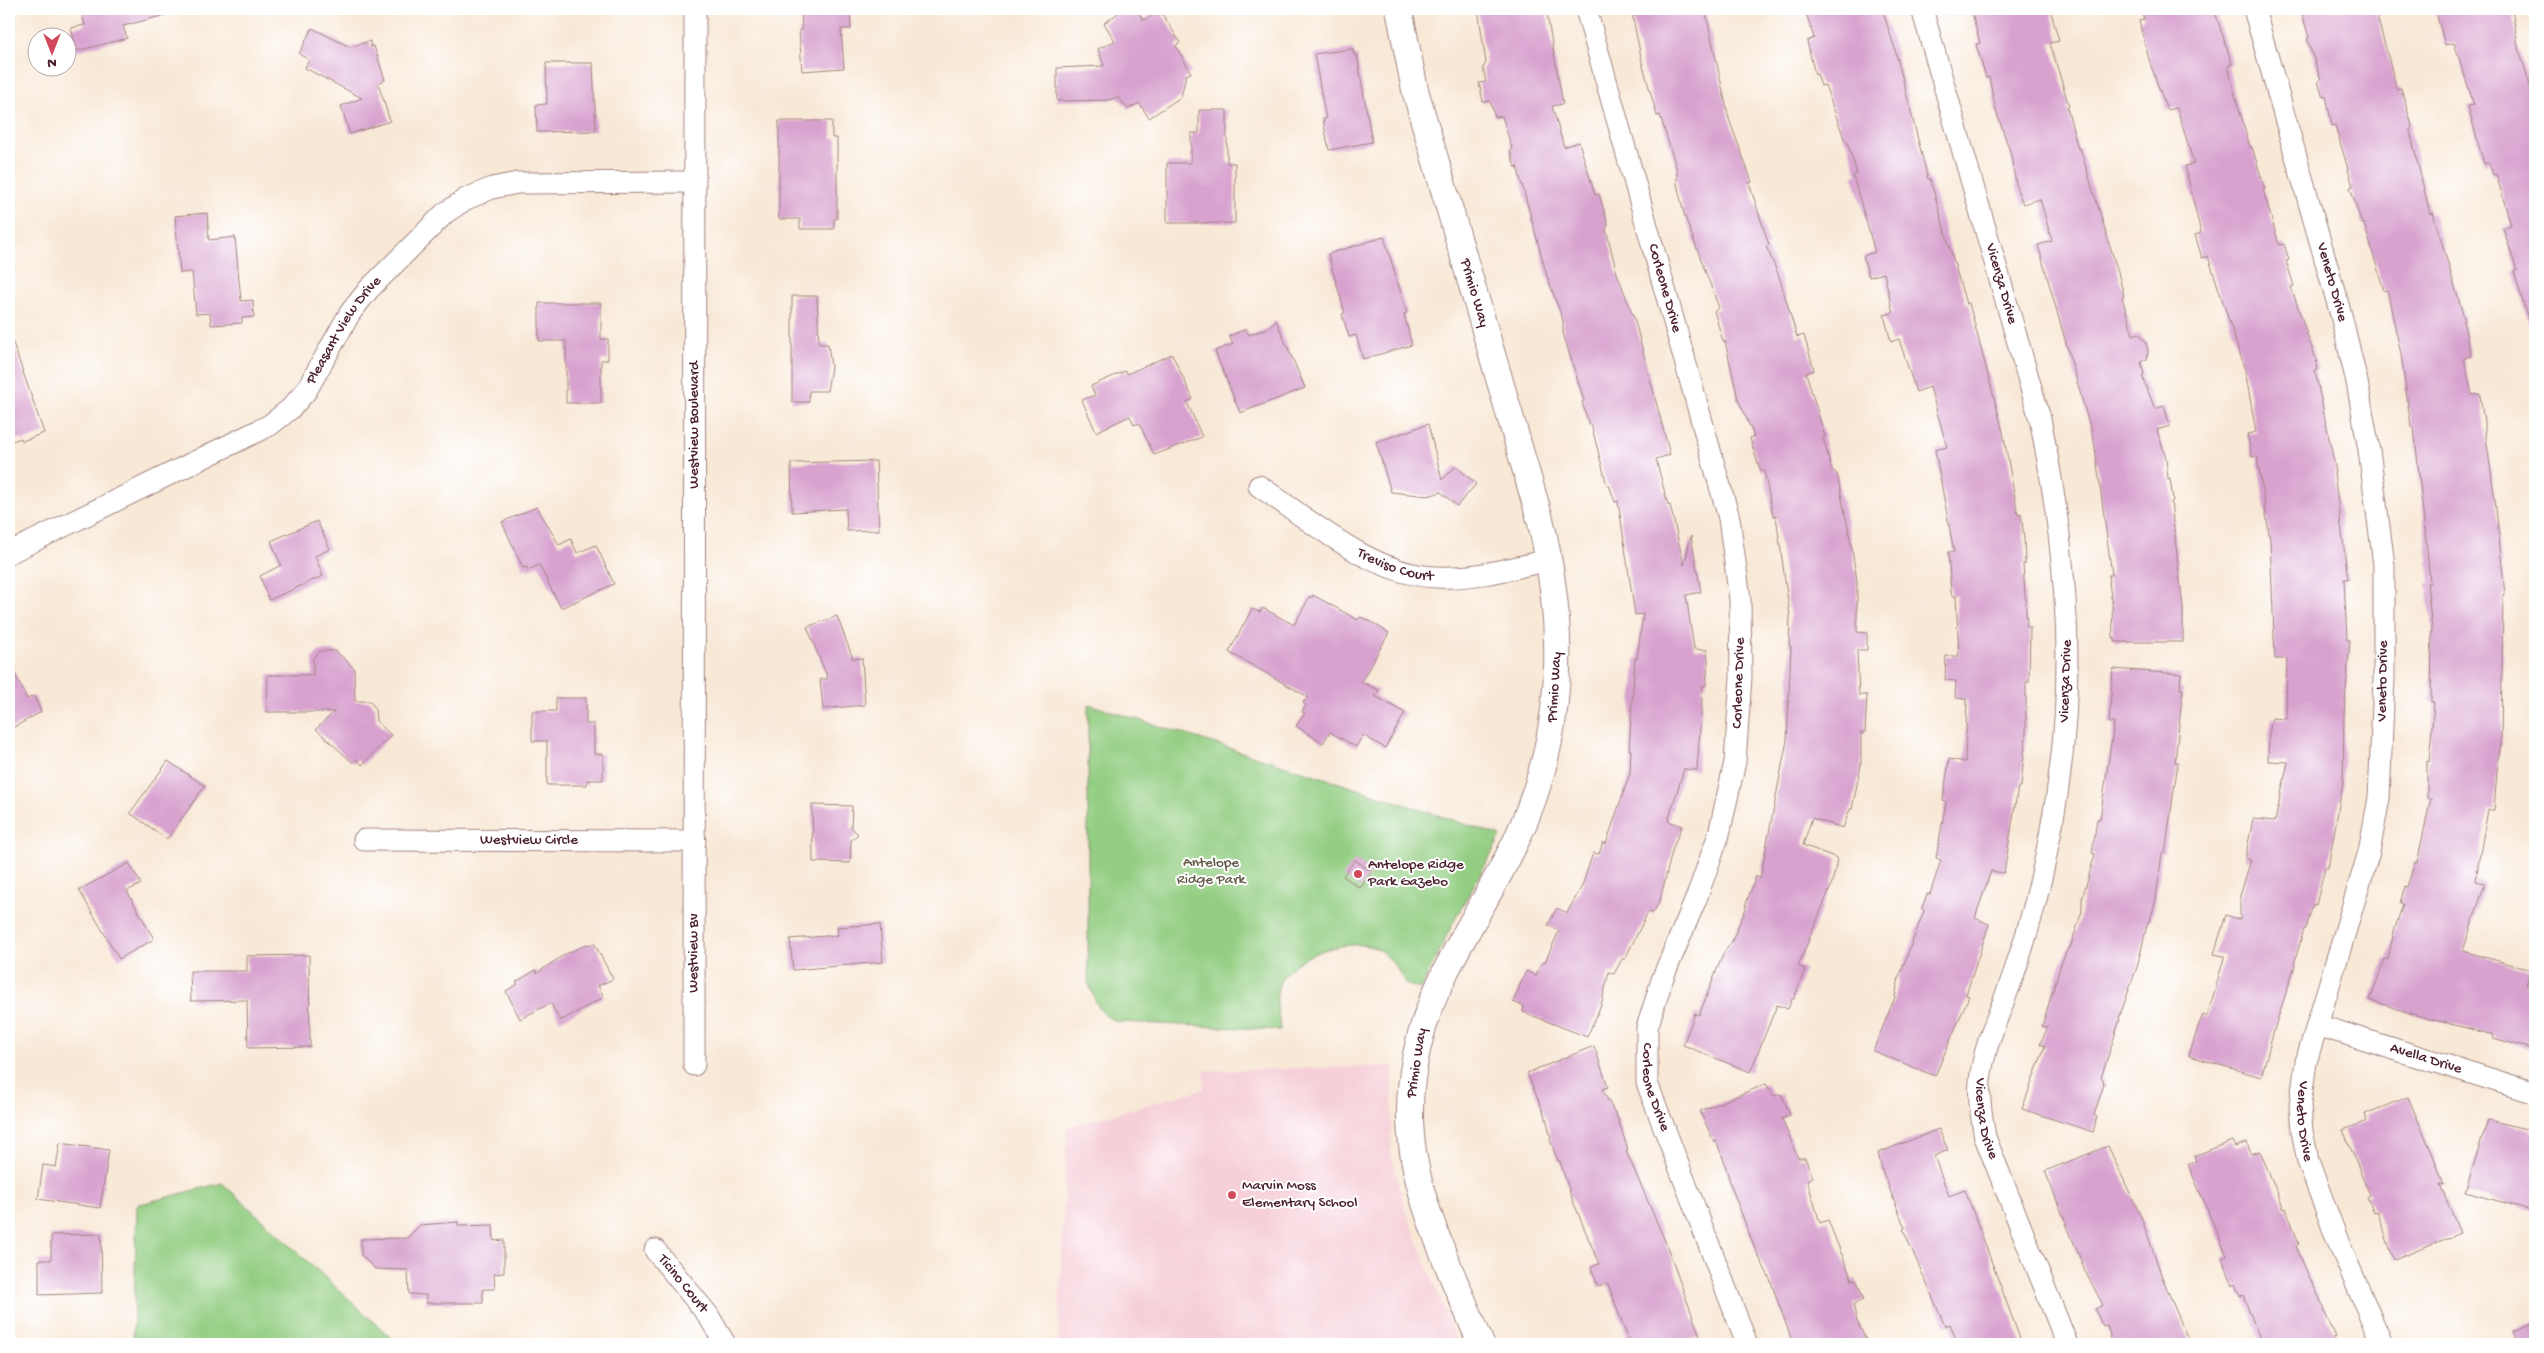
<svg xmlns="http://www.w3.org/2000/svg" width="2544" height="1353" viewBox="0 0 2544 1353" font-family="'Gochi Hand',sans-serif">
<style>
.built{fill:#f6cfd8}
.green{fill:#93ce82;stroke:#6e7656}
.building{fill:#d8a2cf}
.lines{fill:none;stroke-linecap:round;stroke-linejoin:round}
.minor-casing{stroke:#a18480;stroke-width:23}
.tertiary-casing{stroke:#a18480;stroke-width:28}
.minor{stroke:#fff;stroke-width:21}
.tertiary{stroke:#fff;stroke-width:26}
.poi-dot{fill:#d1495b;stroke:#fff;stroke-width:2}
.labels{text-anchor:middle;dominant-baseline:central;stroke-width:4;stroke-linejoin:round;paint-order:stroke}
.street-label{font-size:15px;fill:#4a1f2b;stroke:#fff}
.park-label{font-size:15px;fill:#645c49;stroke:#fff}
.poi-label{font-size:15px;fill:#4a1f2b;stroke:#fff;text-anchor:start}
</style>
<rect width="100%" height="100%" fill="#fff"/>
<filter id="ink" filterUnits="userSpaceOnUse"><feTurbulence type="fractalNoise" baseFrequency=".02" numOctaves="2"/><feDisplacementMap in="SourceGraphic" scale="10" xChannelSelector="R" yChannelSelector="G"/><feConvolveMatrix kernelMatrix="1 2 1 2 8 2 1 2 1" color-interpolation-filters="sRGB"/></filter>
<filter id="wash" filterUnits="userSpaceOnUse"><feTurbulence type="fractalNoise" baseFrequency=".0096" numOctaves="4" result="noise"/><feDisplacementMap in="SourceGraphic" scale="20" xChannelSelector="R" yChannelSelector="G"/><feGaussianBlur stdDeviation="1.12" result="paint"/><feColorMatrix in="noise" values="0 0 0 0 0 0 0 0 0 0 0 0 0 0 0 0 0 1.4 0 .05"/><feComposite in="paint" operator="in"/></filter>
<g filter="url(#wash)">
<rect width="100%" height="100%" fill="#f8e8d6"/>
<path class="built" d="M 1393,1066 L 1391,1153 L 1404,1206 L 1458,1344 L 1058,1344 L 1067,1127 L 1204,1089 L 1204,1071 Z"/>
<g class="green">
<path d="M 1088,704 L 1312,774 L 1501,836 L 1453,923 L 1421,989 L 1405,984 C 1399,970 1388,953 1373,947 C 1344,938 1285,957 1278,988 C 1275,1000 1279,1018 1280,1030 L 1120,1022 C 1097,1016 1096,1001 1088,982 Z"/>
<path d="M 222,1183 L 398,1344 L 133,1344 L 137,1205 Z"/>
</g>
<g id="blocks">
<g class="building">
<path d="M 85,9 L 164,9 L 165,15 L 123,26 L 127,38 L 77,51 L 71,28 L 85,25 L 82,15 L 86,13 Z"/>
<path d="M 801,9 L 850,9 L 851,29 L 841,29 L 844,68 L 802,71 L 799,30 L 802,30 Z"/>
<path d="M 1124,9 L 1136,9 L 1143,20 L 1161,12 L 1180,42 L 1176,46 L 1191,73 L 1186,75 L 1181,97 L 1149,118 L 1139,103 L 1128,109 L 1118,97 L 1109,100 L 1057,101 L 1057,68 L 1104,66 L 1098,49 L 1115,41 L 1104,23 Z"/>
<path d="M 1478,9 L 1546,9 L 1563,104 L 1552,106 L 1564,147 L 1579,142 L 1595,195 L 1599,194 L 1608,225 L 1606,229 L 1617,273 L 1635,321 L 1670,455 L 1656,459 L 1668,505 L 1670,505 L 1684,565 L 1691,536 L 1701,592 L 1686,595 L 1694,649 L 1707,650 L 1708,661 L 1706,686 L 1703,685 L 1697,770 L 1684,769 L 1668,821 L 1682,826 L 1673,848 L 1660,900 L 1653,913 L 1648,912 L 1625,959 L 1622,959 L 1614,974 L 1609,972 L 1601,1005 L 1587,1037 L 1523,1012 L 1524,1006 L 1513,1002 L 1526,971 L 1536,976 L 1540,965 L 1545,962 L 1559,931 L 1548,925 L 1557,908 L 1567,913 L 1582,886 L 1593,853 L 1599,854 L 1603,842 L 1606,844 L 1630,773 L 1631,750 L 1629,750 L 1635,658 L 1637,659 L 1643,614 L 1635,615 L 1618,501 L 1615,502 L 1609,485 L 1607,485 L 1591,424 L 1589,425 L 1582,402 L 1584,401 L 1563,333 L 1563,321 L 1547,276 L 1517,166 L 1515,167 L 1510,150 L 1512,149 L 1502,116 L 1495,117 L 1490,101 L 1483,102 L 1479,83 L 1486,82 L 1483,68 L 1486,63 Z"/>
<path d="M 1631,9 L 1705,9 L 1729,119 L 1752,182 L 1749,183 L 1769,245 L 1766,246 L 1779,276 L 1797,337 L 1804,335 L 1814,370 L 1806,373 L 1825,437 L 1823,438 L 1832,470 L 1837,474 L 1850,538 L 1857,580 L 1857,632 L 1867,633 L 1867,650 L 1857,650 L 1859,695 L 1867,695 L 1865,733 L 1861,733 L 1861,765 L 1852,809 L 1850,809 L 1843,828 L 1812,818 L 1803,845 L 1837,858 L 1835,871 L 1831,886 L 1798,966 L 1805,969 L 1794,999 L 1792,999 L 1788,1009 L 1777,1005 L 1750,1072 L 1683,1045 L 1695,1013 L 1699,1015 L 1724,952 L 1731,943 L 1747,906 L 1745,906 L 1756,876 L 1760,879 L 1787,740 L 1791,646 L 1789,646 L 1790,616 L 1776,516 L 1773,516 L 1764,470 L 1761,471 L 1757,461 L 1750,438 L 1754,436 L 1738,399 L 1725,341 L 1723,341 L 1714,311 L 1719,308 L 1684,214 L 1677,184 L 1677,170 L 1660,115 L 1657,116 L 1642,62 Z"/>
<path d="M 1805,9 L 1882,9 L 1895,49 L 1928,179 L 1930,179 L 1966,304 L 1969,303 L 2003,432 L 2018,515 L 2021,514 L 2024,538 L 2025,564 L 2023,564 L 2027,627 L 2030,627 L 2029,682 L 2026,682 L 2026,734 L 2021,787 L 2018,787 L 2004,873 L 1991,871 L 1975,918 L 1989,924 L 1966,995 L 1969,996 L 1935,1076 L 1873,1051 L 1895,997 L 1899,977 L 1924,911 L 1922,908 L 1927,894 L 1930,894 L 1941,860 L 1936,858 L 1946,802 L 1943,801 L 1949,759 L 1965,762 L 1967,699 L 1955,698 L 1956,681 L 1945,680 L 1946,656 L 1959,656 L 1956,596 L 1952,596 L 1951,592 L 1948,552 L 1954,552 L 1935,450 L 1947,447 L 1930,387 L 1916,392 L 1899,339 L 1891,342 L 1884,315 L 1893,313 L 1884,273 L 1869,277 L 1863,256 L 1875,252 L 1853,176 L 1857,174 L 1847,141 L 1845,141 L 1825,85 L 1821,86 L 1817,74 L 1815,75 L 1807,41 L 1814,38 Z"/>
<path d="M 1971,9 L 2050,9 L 2059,41 L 2050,43 L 2069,106 L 2067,107 L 2078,149 L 2080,148 L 2118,272 L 2124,296 L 2122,297 L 2133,335 L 2139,333 L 2146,342 L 2148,351 L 2147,359 L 2141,362 L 2144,375 L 2142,376 L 2155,409 L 2164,406 L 2170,426 L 2157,430 L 2166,458 L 2168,479 L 2170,478 L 2173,501 L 2171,502 L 2183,608 L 2183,642 L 2115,642 L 2115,638 L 2113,638 L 2112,604 L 2108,575 L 2112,575 L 2094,441 L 2038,245 L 2052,241 L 2040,199 L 2023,204 L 2017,189 L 2010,151 L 1996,111 L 1989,77 L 1986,78 L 1976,44 L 1980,43 Z"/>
<path d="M 2141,9 L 2214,9 L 2232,64 L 2228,66 L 2234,91 L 2250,147 L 2252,147 L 2265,189 L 2263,189 L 2279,245 L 2284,244 L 2289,260 L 2286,261 L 2294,286 L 2291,287 L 2316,360 L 2318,370 L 2315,371 L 2336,471 L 2334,472 L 2348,579 L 2344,579 L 2347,640 L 2350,640 L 2344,714 L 2343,783 L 2328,868 L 2325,868 L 2316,905 L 2313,904 L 2306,929 L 2304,929 L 2294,964 L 2295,965 L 2275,1027 L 2261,1077 L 2189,1056 L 2198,1027 L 2203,1015 L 2207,1017 L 2224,958 L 2224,956 L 2214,954 L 2226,915 L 2240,920 L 2240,896 L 2251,860 L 2245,859 L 2253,819 L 2275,821 L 2288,762 L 2268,761 L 2269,734 L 2272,718 L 2286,719 L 2287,659 L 2275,659 L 2270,540 L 2257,456 L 2252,457 L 2247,434 L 2256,432 L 2245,370 L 2208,256 L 2202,258 L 2195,235 L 2201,233 L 2185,166 L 2194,164 L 2177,108 L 2167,110 L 2150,63 L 2139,21 L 2144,19 Z"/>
<path d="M 2301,9 L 2375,9 L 2397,89 L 2401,88 L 2412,126 L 2410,131 L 2430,214 L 2433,213 L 2465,321 L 2463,321 L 2471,356 L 2464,358 L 2472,395 L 2480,394 L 2496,508 L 2505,595 L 2503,595 L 2501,744 L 2498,759 L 2494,810 L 2488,810 L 2479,859 L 2476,881 L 2484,883 L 2484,887 L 2463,951 L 2531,970 L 2526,985 L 2535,985 L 2535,1036 L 2532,1049 L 2493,1038 L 2494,1035 L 2419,1016 L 2370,1000 L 2385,959 L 2388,960 L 2394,931 L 2403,904 L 2400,903 L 2405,886 L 2407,887 L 2415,862 L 2417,863 L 2431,798 L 2427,798 L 2427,761 L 2429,762 L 2434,702 L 2431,702 L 2432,630 L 2427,583 L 2430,583 L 2428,560 L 2414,427 L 2411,427 L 2401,354 L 2387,290 L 2384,291 L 2364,223 L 2362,224 L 2350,187 L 2353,186 L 2335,125 L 2332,126 L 2326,96 L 2323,97 L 2318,81 L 2321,80 L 2307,39 L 2309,38 Z"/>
<path d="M 2435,9 L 2512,9 L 2518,46 L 2535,102 L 2535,326 L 2530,326 L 2514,271 L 2517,271 L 2503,228 L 2511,225 L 2496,174 L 2493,175 L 2489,162 L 2484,164 L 2468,106 L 2474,105 L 2454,43 L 2445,45 Z"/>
<path d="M 312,28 L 350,47 L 370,41 L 371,47 L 374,46 L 385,80 L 378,83 L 390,121 L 350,134 L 341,106 L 362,98 L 305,68 L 309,60 L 299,54 Z"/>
<path d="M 1353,49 L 1354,55 L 1357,55 L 1372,142 L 1329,150 L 1323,119 L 1326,119 L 1314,54 Z"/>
<path d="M 546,63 L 593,63 L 596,131 L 537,132 L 536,105 L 547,104 Z"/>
<path d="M 1199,110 L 1227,110 L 1227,163 L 1235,163 L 1235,223 L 1167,223 L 1167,163 L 1191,163 L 1191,133 L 1199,133 Z"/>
<path d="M 779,121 L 832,121 L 832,138 L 837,138 L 837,219 L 834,219 L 834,229 L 800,229 L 800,219 L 779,219 Z"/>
<path d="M 207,213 L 209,240 L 235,237 L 241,301 L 253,300 L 254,317 L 242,318 L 242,323 L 211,325 L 210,313 L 196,314 L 192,272 L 180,273 L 175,216 Z"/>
<path d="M 1384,237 L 1407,313 L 1404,314 L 1412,345 L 1363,359 L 1356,335 L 1349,337 L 1342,314 L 1345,313 L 1328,254 Z"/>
<path d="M 792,296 L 817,296 L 819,344 L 828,344 L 831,367 L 827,391 L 809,391 L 809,402 L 792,402 Z"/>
<path d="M 539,303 L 601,303 L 601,339 L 608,339 L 608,360 L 601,360 L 601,403 L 566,403 L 566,341 L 539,341 Z"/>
<path d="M 1276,320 L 1305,388 L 1240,413 L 1215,351 L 1233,344 L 1229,336 L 1246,329 L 1249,335 L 1266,329 Z"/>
<path d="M 9,340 L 12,340 L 44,433 L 22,441 L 21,438 L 9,442 Z"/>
<path d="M 1172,354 L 1193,399 L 1187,402 L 1202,437 L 1154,455 L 1139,423 L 1134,425 L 1130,416 L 1096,432 L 1082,400 L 1095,395 L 1091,386 L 1125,371 L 1127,374 Z"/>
<path d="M 1428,424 L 1442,480 L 1456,466 L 1476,484 L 1457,506 L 1441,492 L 1428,496 L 1391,492 L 1376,442 Z"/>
<path d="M 876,461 L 879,530 L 847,531 L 846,509 L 792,512 L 791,463 Z"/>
<path d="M 537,507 L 559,545 L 571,539 L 577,553 L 596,545 L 614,584 L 561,608 L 539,565 L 528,570 L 527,567 L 523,568 L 502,522 Z"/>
<path d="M 317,521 L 330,549 L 315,556 L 323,576 L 269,600 L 260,576 L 281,565 L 271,541 Z"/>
<path d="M 1313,595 L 1358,620 L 1360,617 L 1368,620 L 1389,633 L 1361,682 L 1379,690 L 1375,696 L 1405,713 L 1385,748 L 1363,735 L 1356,747 L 1330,732 L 1323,743 L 1296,726 L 1305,713 L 1302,712 L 1306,705 L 1303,703 L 1308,697 L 1229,652 L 1252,609 L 1260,612 L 1263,608 L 1294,625 L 1310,596 L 1312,598 Z"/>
<path d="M 837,616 L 853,659 L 862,658 L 865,705 L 823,709 L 820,679 L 828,679 L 807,627 Z"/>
<path d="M 320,651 L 336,651 L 354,668 L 355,701 L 370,701 L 375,708 L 376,721 L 391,735 L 362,765 L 357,759 L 353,763 L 316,729 L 334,712 L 267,712 L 268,675 L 313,675 L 313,658 Z"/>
<path d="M 9,661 L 27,699 L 34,696 L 41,712 L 9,730 Z"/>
<path d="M 2113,669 L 2181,674 L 2180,689 L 2183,689 L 2175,762 L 2178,762 L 2165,853 L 2162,853 L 2156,899 L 2150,921 L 2148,921 L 2137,967 L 2119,1018 L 2120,1019 L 2101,1078 L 2103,1079 L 2104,1084 L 2094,1115 L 2097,1117 L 2093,1132 L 2022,1109 L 2045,1046 L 2040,1044 L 2048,1027 L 2042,1026 L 2061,964 L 2068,948 L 2070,948 L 2082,911 L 2082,899 L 2095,854 L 2092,853 L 2097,819 L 2100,819 L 2114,723 L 2109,723 Z"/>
<path d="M 556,698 L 586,698 L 586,724 L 594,724 L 594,754 L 603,754 L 603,780 L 587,780 L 587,785 L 547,785 L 547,741 L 532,741 L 532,711 L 556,711 Z"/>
<path d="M 168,761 L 205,786 L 167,839 L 130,813 Z"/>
<path d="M 812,805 L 852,806 L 851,827 L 858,834 L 851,840 L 850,863 L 813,862 Z"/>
<path d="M 1355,860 L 1372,872 L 1360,888 L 1343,876 Z"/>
<path d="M 129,863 L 141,884 L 127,891 L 154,939 L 119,959 L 79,890 Z"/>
<path d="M 880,924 L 883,962 L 793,970 L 790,939 L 838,935 L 837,927 Z"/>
<path d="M 594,943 L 613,979 L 598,986 L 604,997 L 560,1021 L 551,1003 L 520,1019 L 506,991 L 518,984 L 516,982 L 536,970 L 537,973 L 564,955 L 587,944 L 588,945 Z"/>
<path d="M 309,955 L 310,1047 L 248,1048 L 247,1000 L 191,1001 L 190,971 L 247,971 L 247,956 Z"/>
<path d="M 1594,1046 L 1608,1087 L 1602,1089 L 1618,1119 L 1628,1150 L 1626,1151 L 1665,1241 L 1700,1336 L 1679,1344 L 1630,1344 L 1608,1284 L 1598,1287 L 1591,1267 L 1599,1264 L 1571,1196 L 1560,1161 L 1558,1161 L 1550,1140 L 1551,1139 L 1547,1121 L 1527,1073 Z"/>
<path d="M 1766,1084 L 1774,1096 L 1781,1094 L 1790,1115 L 1782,1119 L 1798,1158 L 1805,1158 L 1813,1177 L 1807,1180 L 1820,1223 L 1828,1220 L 1852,1280 L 1856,1279 L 1864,1300 L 1853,1304 L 1857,1321 L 1868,1344 L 1793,1344 L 1770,1279 L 1756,1251 L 1732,1189 L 1723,1158 L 1716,1141 L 1714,1142 L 1700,1111 Z"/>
<path d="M 2408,1097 L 2433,1155 L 2444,1185 L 2440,1184 L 2460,1233 L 2394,1260 L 2377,1211 L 2374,1212 L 2367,1197 L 2370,1195 L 2343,1130 L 2367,1121 L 2365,1114 Z"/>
<path d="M 2488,1120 L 2535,1131 L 2535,1211 L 2465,1192 Z"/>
<path d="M 1939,1129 L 1948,1150 L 1934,1156 L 1949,1196 L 1965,1190 L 2022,1344 L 1958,1344 L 1950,1324 L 1945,1326 L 1903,1229 L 1905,1228 L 1882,1170 L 1878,1153 Z"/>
<path d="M 2232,1141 L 2235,1147 L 2247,1142 L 2251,1154 L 2260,1151 L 2284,1209 L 2286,1208 L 2299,1244 L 2296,1246 L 2306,1270 L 2325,1310 L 2324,1311 L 2336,1337 L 2333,1338 L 2335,1344 L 2262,1344 L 2243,1295 L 2240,1296 L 2235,1284 L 2233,1286 L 2222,1258 L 2227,1256 L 2188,1164 L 2196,1161 L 2194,1156 Z"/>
<path d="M 60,1143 L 109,1150 L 100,1208 L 38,1199 L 43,1165 L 56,1167 Z"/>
<path d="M 2108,1146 L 2142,1219 L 2162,1277 L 2190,1344 L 2113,1344 L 2107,1326 L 2103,1327 L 2095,1309 L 2103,1305 L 2086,1273 L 2045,1171 Z"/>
<path d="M 458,1222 L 458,1226 L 493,1225 L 494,1241 L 504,1240 L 504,1273 L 494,1274 L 495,1289 L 483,1289 L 483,1303 L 426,1303 L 426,1295 L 409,1294 L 408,1270 L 375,1269 L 361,1255 L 361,1239 L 407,1238 L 420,1225 Z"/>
<path d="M 101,1234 L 102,1293 L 39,1295 L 39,1260 L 51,1260 L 51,1235 Z"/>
<path d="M 2535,1322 L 2535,1344 L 2518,1344 L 2512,1331 Z"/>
</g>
</g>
</g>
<g filter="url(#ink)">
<use href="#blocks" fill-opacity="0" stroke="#a18480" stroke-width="1"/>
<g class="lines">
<defs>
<g id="minor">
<path id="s1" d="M 1586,9 L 1729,518 L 1740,599 L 1741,677 L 1735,762 L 1719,834 L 1696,899 L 1663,977 L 1647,1028 L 1647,1083 L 1747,1344"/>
<path id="s2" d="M 1922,9 L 2040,419 C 2069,561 2078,692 2050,835 C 2042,880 2030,926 2015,970 C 2003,1007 1984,1042 1980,1081 C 1978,1100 1982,1119 1985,1137 L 2067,1344"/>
<path id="s3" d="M 2254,9 L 2341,315 L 2357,382 L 2369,450 L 2384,565 L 2384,679 L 2379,798 L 2369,852 L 2306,1062 L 2300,1105 L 2302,1131 L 2308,1161 L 2337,1239 L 2382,1344"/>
<path id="s4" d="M 1259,486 C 1311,521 1373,575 1436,577 C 1474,579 1513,568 1549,560"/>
<path id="s5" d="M 9,553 L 270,425 L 290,409 L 306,391 L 350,313 L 369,289 L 445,213 L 466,199 L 492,188 L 517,183 L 695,182"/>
<path id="s6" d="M 364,840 L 695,841"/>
<path id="s7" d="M 2317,1025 L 2535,1093"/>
<path id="s8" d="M 694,1065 L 695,9"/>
<path id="s9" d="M 655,1250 L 708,1315 L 725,1344"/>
</g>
<g id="tertiary">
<path id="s10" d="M 1399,9 L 1415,90 L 1540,519 C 1567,631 1565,738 1515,843 C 1471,934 1412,1000 1410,1108 C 1408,1190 1451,1269 1481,1344"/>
</g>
</defs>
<use href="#minor" class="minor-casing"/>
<use href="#tertiary" class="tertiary-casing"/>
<use href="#minor" class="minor"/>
<use href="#tertiary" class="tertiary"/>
</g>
</g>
<g class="poi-dot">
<circle cx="1358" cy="874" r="5"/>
<circle cx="1232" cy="1195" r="5"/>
</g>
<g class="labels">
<g class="street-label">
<text stroke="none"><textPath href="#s3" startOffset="284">Veneto Drive</textPath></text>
<text stroke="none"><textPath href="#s2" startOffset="286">Vicenza Drive</textPath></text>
<text stroke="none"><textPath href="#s1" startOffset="290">Corleone Drive</textPath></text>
<text stroke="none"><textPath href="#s10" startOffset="294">Primio Way</textPath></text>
<text stroke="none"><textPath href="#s5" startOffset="412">Pleasant View Drive</textPath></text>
<text stroke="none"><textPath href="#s8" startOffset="640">Westview Boulevard</textPath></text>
<text stroke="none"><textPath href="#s4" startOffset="159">Treviso Court</textPath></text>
<text transform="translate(2066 681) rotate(-88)">Vicenza Drive</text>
<text transform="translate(2383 681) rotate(-89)">Veneto Drive</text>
<text transform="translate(1739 683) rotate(-88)">Corleone Drive</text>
<text transform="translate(1555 687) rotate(-86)">Primio Way</text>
<text stroke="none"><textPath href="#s6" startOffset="165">Westview Circle</textPath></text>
<text stroke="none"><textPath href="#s8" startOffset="112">Westview Bv</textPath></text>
<text stroke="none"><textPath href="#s7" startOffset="114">Avella Drive</textPath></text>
<text transform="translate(1417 1063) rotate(-81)">Primio Way</text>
<text stroke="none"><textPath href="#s1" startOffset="1115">Corleone Drive</textPath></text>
<text stroke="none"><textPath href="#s2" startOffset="1140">Vicenza Drive</textPath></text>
<text stroke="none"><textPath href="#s3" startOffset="1139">Veneto Drive</textPath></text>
<text stroke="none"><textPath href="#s9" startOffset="44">Ticino Court</textPath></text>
</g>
<g class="park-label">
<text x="1211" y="863">Antelope<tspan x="1211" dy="17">Ridge Park</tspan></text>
</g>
<g class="poi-label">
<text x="1368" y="865">Antelope Ridge<tspan x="1368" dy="17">Park Gazebo</tspan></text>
<text x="1242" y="1186">Marvin Moss<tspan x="1242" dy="17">Elementary School</tspan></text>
</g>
</g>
<rect width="2544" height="1353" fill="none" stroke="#fff" stroke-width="30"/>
<g transform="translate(52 52) rotate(180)"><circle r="24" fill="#ffffff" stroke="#b7a5aa"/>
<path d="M0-4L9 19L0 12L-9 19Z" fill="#d1495b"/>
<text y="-8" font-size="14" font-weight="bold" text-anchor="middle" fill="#4a1f2b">N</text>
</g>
</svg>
